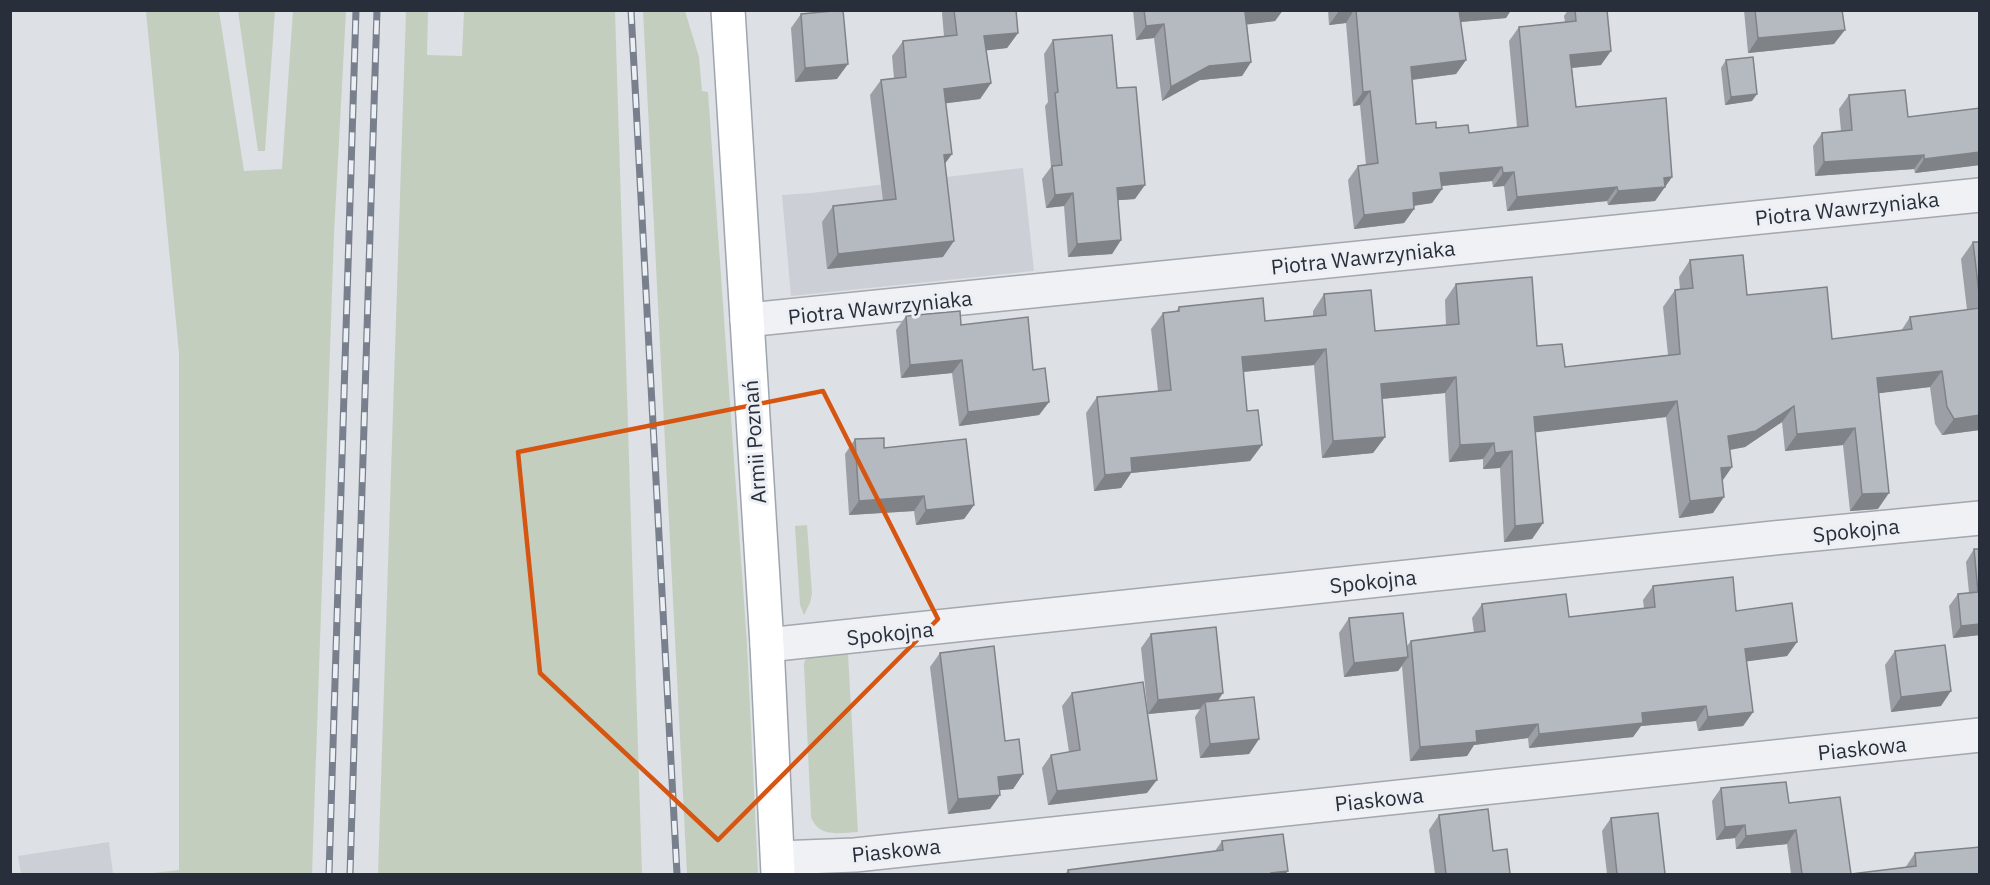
<svg xmlns="http://www.w3.org/2000/svg" width="1990" height="885" viewBox="0 0 1990 885" font-family="'IBM Plex Sans',sans-serif">
<style>
.built{fill:#ccd0d6}
.green{fill:#c3cebf}
.lines{fill:none;stroke-linecap:round;stroke-linejoin:round}
.minor-casing{stroke:#a3a7ae;stroke-width:36}
.major-casing{stroke:#9ea5af;stroke-width:36}
.minor{stroke:#eff1f4;stroke-width:33}
.major{stroke:#fff;stroke-width:33}
.rail-casing{stroke:#79808d;stroke-width:7}
.rail{stroke:#eceff3;stroke-width:4.5;stroke-dasharray:14;stroke-linecap:butt}
.wall{fill:#9ca0a6}
.shaded-wall{fill:#7f8287}
.building{fill:#b5bac1;stroke:#7f8287;stroke-width:1.5}
.marked{fill:none;stroke:#d55511;stroke-width:4.5;stroke-linejoin:round}
.labels{text-anchor:middle;dominant-baseline:central;stroke-width:6;stroke-linejoin:round;paint-order:stroke}
.street-label{font-size:21px;fill:#292f3a;stroke:#eceff3}
</style>
<rect width="100%" height="100%" fill="#dde0e5"/>
<g class="built">
<path d="M 1023,168 L 1034,271 L 791,296 L 782,195 L 811,193 Z"/>
<path d="M 109,842 L 113,874 L 21,874 L 18,856 Z"/>
</g>
<g class="green">
<path d="M 146,11 L 219,11 L 244,171 L 282,169 L 293,11 L 346,11 L 334,234 L 312,874 L 145,874 L 179,870 L 179,353 Z"/>
<path d="M 238,11 L 275,11 L 265,151 L 258,151 Z"/>
<path d="M 406,11 L 428,11 L 427,55 L 462,56 L 464,11 L 615,11 L 642,874 L 378,874 Z"/>
<path d="M 643,11 L 685,11 L 699,57 L 702,91 L 708,92 L 747,644 L 758,874 L 687,874 Z"/>
<path d="M 807,525 L 812,593 L 810,603 L 804,615 L 800,605 L 795,526 Z"/>
<path d="M 848,654 L 858,832 C 840,833 819,838 811,817 L 804,664 L 805,660 L 812,656 Z"/>
</g>
<g class="lines">
<defs>
<g id="minor">
<path d="M 747,320 L 1980,195"/>
<path d="M 767,645 L 1774,538 L 1980,518"/>
<path d="M 778,858 L 855,855 L 1980,735"/>
</g>
<path id="major" d="M 728,10 L 767,645 L 778,874"/>
</defs>
<use href="#minor" class="minor-casing"/>
<use href="#major" class="major-casing"/>
<use href="#minor" class="minor"/>
<use href="#major" class="major"/>
<defs>
<g id="rail">
<path d="M 631,10 L 677,874"/>
<path d="M 329,874 L 356,10"/>
<path d="M 350,874 L 377,10"/>
</g>
</defs>
<use href="#rail" class="rail-casing"/>
<use href="#rail" class="rail"/>
</g>
<g class="wall">
<path d="M 943,10 L 1016,10 L 1018,33 L 1007,48 L 986,50 L 991,83 L 980,99 L 945,103 L 952,154 L 945,163 L 943,257 L 827,269 L 822,222 L 833,206 L 883,201 L 870,95 L 881,80 L 894,78 L 892,56 L 903,41 L 944,36 L 942,13 Z"/>
<path d="M 1133,10 L 1283,10 L 1275,21 L 1247,24 L 1251,62 L 1242,76 L 1200,80 L 1162,101 L 1154,38 L 1136,40 Z"/>
<path d="M 1328,10 L 1511,10 L 1506,18 L 1460,22 L 1466,60 L 1456,74 L 1412,80 L 1416,124 L 1469,133 L 1517,127 L 1509,41 L 1519,27 L 1565,22 L 1564,16 L 1568,10 L 1607,10 L 1601,65 L 1572,68 L 1576,107 L 1672,177 L 1655,201 L 1608,205 L 1607,201 L 1507,211 L 1504,186 L 1493,187 L 1492,181 L 1442,186 L 1442,189 L 1432,203 L 1414,206 L 1414,209 L 1404,223 L 1354,229 L 1348,180 L 1358,166 L 1366,165 L 1360,105 L 1353,106 L 1346,23 L 1329,25 Z"/>
<path d="M 1744,10 L 1842,10 L 1834,44 L 1748,53 Z"/>
<path d="M 801,14 L 837,79 L 795,82 L 791,28 Z"/>
<path d="M 1053,40 L 1117,88 L 1135,199 L 1118,200 L 1121,240 L 1112,254 L 1068,257 L 1064,206 L 1046,208 L 1042,179 L 1051,167 L 1045,106 L 1048,102 L 1044,54 Z"/>
<path d="M 1726,60 L 1752,101 L 1725,105 L 1721,68 Z"/>
<path d="M 1849,95 L 1908,117 L 1980,108 L 1980,165 L 1915,173 L 1914,169 L 1815,176 L 1813,146 L 1822,133 L 1841,131 L 1839,109 Z"/>
<path d="M 1973,242 L 1980,242 L 1980,430 L 1942,435 L 1935,424 L 1930,387 L 1878,393 L 1878,509 L 1850,511 L 1843,445 L 1785,451 L 1782,422 L 1745,447 L 1730,450 L 1722,481 L 1713,513 L 1679,518 L 1666,417 L 1535,432 L 1543,523 L 1532,539 L 1504,542 L 1500,468 L 1483,469 L 1483,459 L 1449,462 L 1445,393 L 1382,399 L 1385,437 L 1373,453 L 1322,458 L 1314,365 L 1243,372 L 1247,411 L 1262,445 L 1250,461 L 1131,473 L 1121,488 L 1094,491 L 1086,413 L 1097,397 L 1158,391 L 1151,329 L 1163,313 L 1176,312 L 1179,307 L 1265,321 L 1313,316 L 1313,311 L 1324,294 L 1375,331 L 1446,325 L 1445,300 L 1456,284 L 1565,367 L 1668,355 L 1663,307 L 1675,290 L 1680,290 L 1679,277 L 1690,260 L 1747,295 L 1832,339 L 1901,331 L 1910,317 L 1967,310 L 1961,259 Z"/>
<path d="M 906,316 L 961,325 L 1033,370 L 1049,402 L 1039,415 L 959,426 L 952,373 L 901,378 L 896,330 Z"/>
<path d="M 855,439 L 884,448 L 974,505 L 964,519 L 916,525 L 914,511 L 849,515 L 845,454 Z"/>
<path d="M 1974,549 L 1980,549 L 1980,635 L 1953,638 L 1949,606 L 1958,594 L 1969,593 L 1966,562 Z"/>
<path d="M 1653,586 L 1736,611 L 1797,642 L 1787,656 L 1746,661 L 1753,712 L 1743,726 L 1698,731 L 1696,721 L 1641,726 L 1633,737 L 1529,748 L 1528,738 L 1474,745 L 1467,756 L 1410,761 L 1402,666 L 1398,671 L 1344,677 L 1339,633 L 1349,618 L 1407,646 L 1411,641 L 1474,633 L 1472,618 L 1482,604 L 1569,617 L 1644,608 L 1643,600 Z"/>
<path d="M 1151,634 L 1218,701 L 1259,739 L 1249,754 L 1200,758 L 1195,717 L 1200,709 L 1148,714 L 1141,648 Z"/>
<path d="M 1895,651 L 1941,706 L 1891,712 L 1885,665 Z"/>
<path d="M 940,653 L 1023,774 L 1013,789 L 999,790 L 1000,795 L 990,809 L 948,814 L 930,667 Z"/>
<path d="M 1072,693 L 1147,793 L 1048,805 L 1042,768 L 1051,755 L 1069,752 L 1062,706 Z"/>
<path d="M 1721,788 L 1789,803 L 1851,874 L 1905,868 L 1915,853 L 1980,874 L 1791,874 L 1787,844 L 1736,849 L 1735,838 L 1716,840 L 1712,801 Z"/>
<path d="M 1439,815 L 1493,851 L 1510,874 L 1435,874 L 1429,830 Z"/>
<path d="M 1611,818 L 1665,874 L 1607,874 L 1602,831 Z"/>
<path d="M 1222,841 L 1288,871 L 1285,874 L 1065,874 L 1068,870 L 1215,851 Z"/>
</g>
<g class="shaded-wall">
<path d="M 1256,10 L 1283,10 L 1275,21 L 1235,26 L 1245,12 Z"/>
<path d="M 1354,10 L 1346,23 L 1329,25 L 1339,11 Z"/>
<path d="M 1458,10 L 1511,10 L 1506,18 L 1449,23 Z"/>
<path d="M 1164,24 L 1154,38 L 1136,40 L 1146,26 Z"/>
<path d="M 1845,30 L 1834,44 L 1748,53 L 1758,38 Z"/>
<path d="M 1018,33 L 1007,48 L 973,52 L 984,36 Z"/>
<path d="M 1611,51 L 1601,65 L 1560,69 L 1570,55 Z"/>
<path d="M 1466,60 L 1456,74 L 1401,81 L 1411,67 Z"/>
<path d="M 1251,62 L 1242,76 L 1200,80 L 1162,101 L 1171,87 L 1209,66 Z"/>
<path d="M 848,64 L 837,79 L 795,82 L 805,68 Z"/>
<path d="M 991,83 L 980,99 L 933,105 L 944,89 Z"/>
<path d="M 1370,91 L 1360,105 L 1353,106 L 1363,92 Z"/>
<path d="M 1757,94 L 1752,101 L 1725,105 L 1731,97 Z"/>
<path d="M 1980,152 L 1980,165 L 1915,173 L 1924,159 Z"/>
<path d="M 952,154 L 941,169 L 944,155 Z"/>
<path d="M 1924,155 L 1914,169 L 1815,176 L 1824,162 Z"/>
<path d="M 1502,167 L 1492,181 L 1430,187 L 1440,173 Z"/>
<path d="M 1514,172 L 1504,186 L 1493,187 L 1503,173 Z"/>
<path d="M 1672,177 L 1655,201 L 1608,205 L 1618,191 L 1664,178 Z"/>
<path d="M 1145,185 L 1135,199 L 1108,201 L 1117,188 Z"/>
<path d="M 1617,187 L 1607,201 L 1507,211 L 1517,197 Z"/>
<path d="M 1442,189 L 1432,203 L 1403,207 L 1413,193 Z"/>
<path d="M 1073,193 L 1064,206 L 1046,208 L 1055,195 Z"/>
<path d="M 1414,209 L 1404,223 L 1354,229 L 1364,215 Z"/>
<path d="M 1121,240 L 1112,254 L 1068,257 L 1077,244 Z"/>
<path d="M 954,241 L 943,257 L 827,269 L 838,254 Z"/>
<path d="M 1326,349 L 1314,365 L 1231,373 L 1242,357 Z"/>
<path d="M 962,360 L 952,373 L 901,378 L 910,365 Z"/>
<path d="M 1942,371 L 1930,387 L 1865,395 L 1877,378 Z"/>
<path d="M 1456,377 L 1445,393 L 1369,400 L 1381,384 Z"/>
<path d="M 1677,401 L 1666,417 L 1522,434 L 1534,417 Z"/>
<path d="M 1049,402 L 1039,415 L 959,426 L 968,412 Z"/>
<path d="M 1794,406 L 1782,422 L 1745,447 L 1717,452 L 1728,436 Z"/>
<path d="M 1980,415 L 1980,430 L 1942,435 L 1954,419 Z"/>
<path d="M 1855,428 L 1843,445 L 1785,451 L 1797,434 Z"/>
<path d="M 1385,437 L 1373,453 L 1322,458 L 1333,441 Z"/>
<path d="M 1494,443 L 1483,459 L 1449,462 L 1460,445 Z"/>
<path d="M 1262,445 L 1250,461 L 1131,473 L 1121,488 L 1094,491 L 1105,475 L 1131,458 Z"/>
<path d="M 1512,451 L 1500,468 L 1483,469 L 1495,453 Z"/>
<path d="M 1732,467 L 1721,483 L 1721,468 Z"/>
<path d="M 1889,493 L 1878,509 L 1850,511 L 1862,494 Z"/>
<path d="M 924,496 L 914,511 L 849,515 L 859,501 Z"/>
<path d="M 1724,497 L 1713,513 L 1679,518 L 1690,501 Z"/>
<path d="M 974,505 L 964,519 L 916,525 L 926,510 Z"/>
<path d="M 1543,523 L 1532,539 L 1504,542 L 1515,526 Z"/>
<path d="M 1980,624 L 1980,635 L 1953,638 L 1961,626 Z"/>
<path d="M 1797,642 L 1787,656 L 1735,663 L 1745,649 Z"/>
<path d="M 1408,657 L 1398,671 L 1344,677 L 1354,663 Z"/>
<path d="M 1951,691 L 1941,706 L 1891,712 L 1901,697 Z"/>
<path d="M 1223,693 L 1213,708 L 1205,702 L 1200,709 L 1148,714 L 1158,700 Z"/>
<path d="M 1706,706 L 1696,721 L 1641,726 L 1633,737 L 1529,748 L 1539,734 L 1642,713 Z"/>
<path d="M 1753,712 L 1743,726 L 1698,731 L 1708,717 Z"/>
<path d="M 1538,724 L 1528,738 L 1474,745 L 1467,756 L 1410,761 L 1420,747 L 1476,731 Z"/>
<path d="M 1259,739 L 1249,754 L 1200,758 L 1210,744 Z"/>
<path d="M 1023,774 L 1013,789 L 988,791 L 998,777 Z"/>
<path d="M 1157,780 L 1147,793 L 1048,805 L 1057,791 Z"/>
<path d="M 1000,795 L 990,809 L 948,814 L 958,799 Z"/>
<path d="M 1745,825 L 1735,838 L 1716,840 L 1725,827 Z"/>
<path d="M 1796,830 L 1787,844 L 1736,849 L 1746,836 Z"/>
<path d="M 1288,871 L 1285,874 L 1270,874 L 1271,873 Z"/>
</g>
<g class="building">
<path d="M 843,10 L 848,64 L 805,68 L 801,14 Z"/>
<path d="M 954,10 L 1016,10 L 1018,33 L 984,36 L 991,83 L 944,89 L 952,154 L 944,155 L 954,241 L 838,254 L 833,206 L 896,199 L 881,80 L 906,77 L 903,41 L 957,35 Z"/>
<path d="M 1144,10 L 1256,10 L 1245,12 L 1251,62 L 1209,66 L 1171,87 L 1164,24 L 1146,26 Z"/>
<path d="M 1356,10 L 1459,10 L 1466,60 L 1411,67 L 1416,124 L 1436,122 L 1436,128 L 1468,125 L 1469,133 L 1528,126 L 1519,27 L 1576,21 L 1575,10 L 1607,10 L 1611,51 L 1570,55 L 1576,107 L 1666,98 L 1672,177 L 1664,178 L 1665,187 L 1618,191 L 1617,187 L 1517,197 L 1514,172 L 1503,173 L 1502,167 L 1440,173 L 1442,189 L 1413,193 L 1414,209 L 1364,215 L 1358,166 L 1378,163 L 1370,91 L 1363,92 Z"/>
<path d="M 1755,10 L 1842,10 L 1845,30 L 1758,38 Z"/>
<path d="M 1112,35 L 1117,88 L 1136,87 L 1145,185 L 1117,188 L 1121,240 L 1077,244 L 1073,193 L 1055,195 L 1052,166 L 1062,165 L 1055,93 L 1058,92 L 1053,40 Z"/>
<path d="M 1753,57 L 1757,94 L 1731,97 L 1726,60 Z"/>
<path d="M 1905,90 L 1908,117 L 1980,108 L 1980,152 L 1924,159 L 1924,155 L 1824,162 L 1822,133 L 1852,130 L 1849,95 Z"/>
<path d="M 1973,242 L 1980,242 L 1980,302 Z"/>
<path d="M 1743,255 L 1747,295 L 1827,287 L 1832,339 L 1912,329 L 1910,317 L 1980,308 L 1980,415 L 1954,419 L 1947,407 L 1942,371 L 1877,378 L 1889,493 L 1862,494 L 1855,428 L 1797,434 L 1794,406 L 1756,431 L 1728,436 L 1732,467 L 1721,468 L 1724,497 L 1690,501 L 1677,401 L 1534,417 L 1543,523 L 1515,526 L 1512,451 L 1495,453 L 1494,443 L 1460,445 L 1456,377 L 1381,384 L 1385,437 L 1333,441 L 1326,349 L 1242,357 L 1247,411 L 1258,410 L 1262,445 L 1131,458 L 1132,472 L 1105,475 L 1097,397 L 1171,390 L 1163,313 L 1179,311 L 1179,307 L 1263,298 L 1265,321 L 1326,315 L 1324,294 L 1371,290 L 1375,331 L 1459,324 L 1456,284 L 1532,277 L 1537,346 L 1562,344 L 1565,367 L 1680,354 L 1675,290 L 1693,288 L 1690,260 Z"/>
<path d="M 960,311 L 961,325 L 1028,317 L 1033,370 L 1045,368 L 1049,402 L 968,412 L 962,360 L 910,365 L 906,316 Z"/>
<path d="M 884,438 L 884,448 L 966,439 L 974,505 L 926,510 L 924,496 L 859,501 L 855,439 Z"/>
<path d="M 1974,549 L 1980,549 L 1980,624 L 1961,626 L 1958,594 L 1978,592 Z"/>
<path d="M 1733,577 L 1736,611 L 1792,603 L 1797,642 L 1745,649 L 1753,712 L 1708,717 L 1706,706 L 1642,713 L 1643,723 L 1539,734 L 1538,724 L 1476,731 L 1477,742 L 1420,747 L 1411,641 L 1485,631 L 1482,604 L 1566,594 L 1569,617 L 1655,607 L 1653,586 Z"/>
<path d="M 1403,613 L 1408,657 L 1354,663 L 1349,618 Z"/>
<path d="M 1216,627 L 1223,693 L 1158,700 L 1151,634 Z"/>
<path d="M 1945,645 L 1951,691 L 1901,697 L 1895,651 Z"/>
<path d="M 994,646 L 1005,741 L 1019,739 L 1023,774 L 998,777 L 1000,795 L 958,799 L 940,653 Z"/>
<path d="M 1143,682 L 1157,780 L 1057,791 L 1051,755 L 1080,750 L 1072,693 Z"/>
<path d="M 1254,697 L 1259,739 L 1210,744 L 1205,702 Z"/>
<path d="M 1786,782 L 1789,803 L 1840,797 L 1851,874 L 1916,866 L 1915,853 L 1980,847 L 1980,874 L 1802,874 L 1796,830 L 1746,836 L 1745,825 L 1725,827 L 1721,788 Z"/>
<path d="M 1488,809 L 1493,851 L 1507,849 L 1510,874 L 1446,874 L 1439,815 Z"/>
<path d="M 1658,813 L 1665,874 L 1617,874 L 1611,818 Z"/>
<path d="M 1283,834 L 1288,871 L 1271,873 L 1271,874 L 1069,874 L 1068,870 L 1223,850 L 1222,841 Z"/>
</g>
<path class="marked" d="M 823,391 L 938,619 L 718,840 L 540,673 L 518,452 Z"/>
<g class="labels">
<g class="street-label">
<text transform="translate(1847 208) rotate(-6)">Piotra Wawrzyniaka</text>
<text transform="translate(1363 257) rotate(-6)">Piotra Wawrzyniaka</text>
<text transform="translate(880 307) rotate(-6)">Piotra Wawrzyniaka</text>
<text transform="translate(754 442) rotate(-94)">Armii Poznań</text>
<text transform="translate(1856 530) rotate(-6)">Spokojna</text>
<text transform="translate(1373 581) rotate(-6)">Spokojna</text>
<text transform="translate(890 633) rotate(-6)">Spokojna</text>
<text transform="translate(1862 748) rotate(-6)">Piaskowa</text>
<text transform="translate(1379 799) rotate(-6)">Piaskowa</text>
<text transform="translate(896 850) rotate(-6)">Piaskowa</text>
</g>
</g>
<rect width="1990" height="885" fill="none" stroke="#292f3a" stroke-width="24"/>
</svg>
